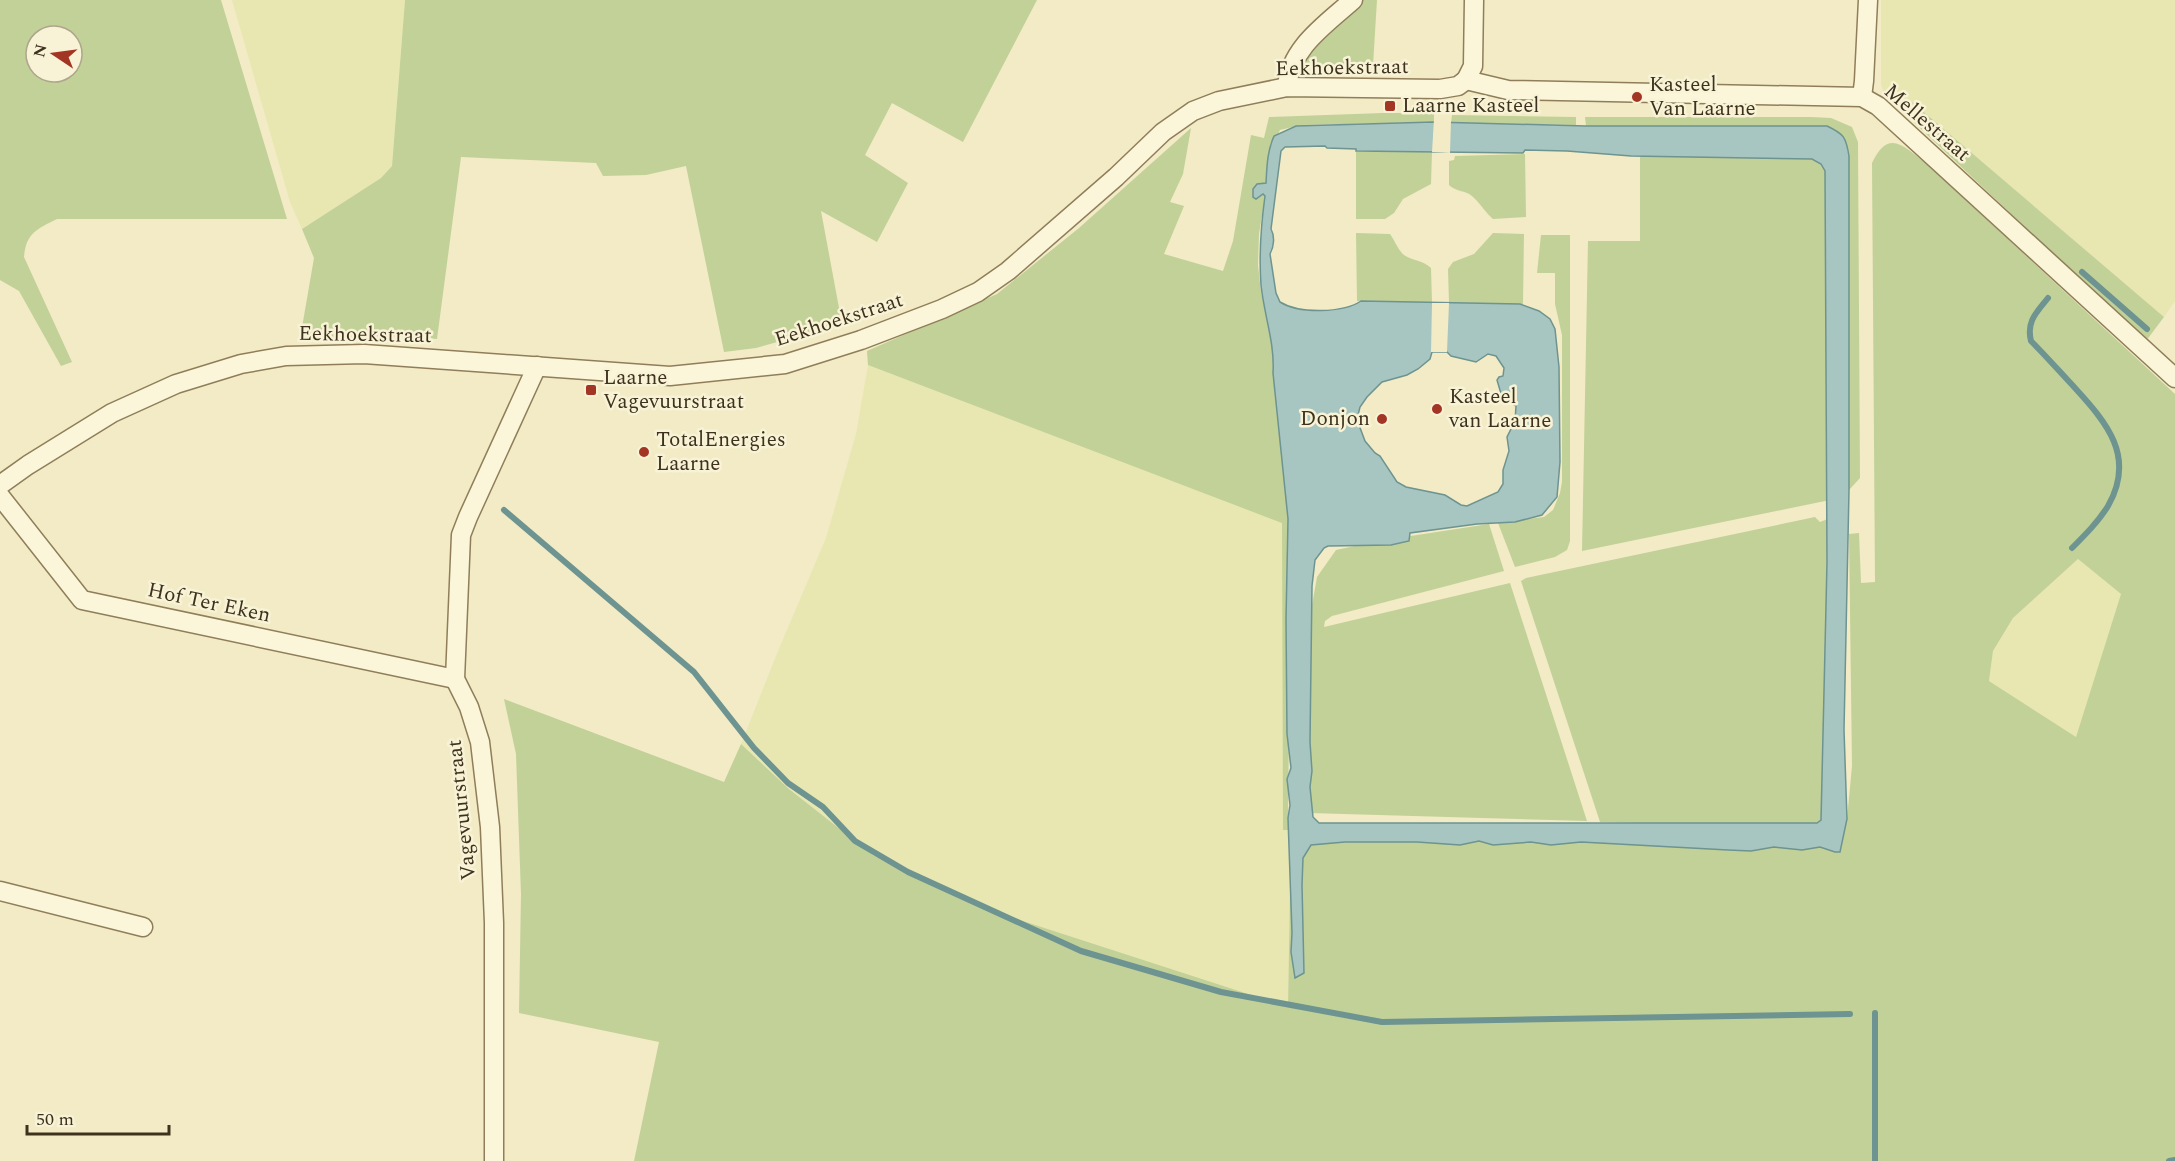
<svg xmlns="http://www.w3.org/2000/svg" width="2175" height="1161" viewBox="0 0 2175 1161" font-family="Spectral,serif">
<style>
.farmland{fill:#e8e7b2}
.green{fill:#c2d198;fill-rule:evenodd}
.water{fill:#a7c5c1;stroke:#6d9490;stroke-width:1.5;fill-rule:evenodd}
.pier{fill:#f2ebc5}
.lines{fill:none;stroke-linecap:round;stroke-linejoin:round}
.stream{stroke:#6d9490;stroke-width:6}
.minor-casing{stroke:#8f7e59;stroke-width:21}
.minor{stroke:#fbf6da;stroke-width:18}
.poi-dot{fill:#a33524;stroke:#f8f3d6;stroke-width:2}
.labels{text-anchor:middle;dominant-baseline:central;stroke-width:5;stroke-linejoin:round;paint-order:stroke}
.street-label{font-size:21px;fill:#3e321e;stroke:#f8f3d6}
.poi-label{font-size:21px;fill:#3e321e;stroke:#f8f3d6;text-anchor:start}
</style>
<rect width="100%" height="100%" fill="#f2ebc5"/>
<g class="farmland">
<path d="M 232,0 L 405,0 L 392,166 L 381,178 L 302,229 L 290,202 Z"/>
<path d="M 1881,0 L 2175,0 L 2175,301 L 2164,317 L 1912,102 L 1903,112 L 1884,93 L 1881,84 Z"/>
<path d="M 868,365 L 1283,523 L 1283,829 L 1291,830 L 1288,1008 L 977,906 L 873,855 L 789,789 L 741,744 L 778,651 L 826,538 L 856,434 Z"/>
<path d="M 2078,559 L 2121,594 L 2076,738 L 1989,681 L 1993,651 L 2013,618 Z"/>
</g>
<g class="green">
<path d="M 0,0 L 221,0 L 287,219 L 57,219 C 37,229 26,233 24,257 L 72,362 L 61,366 L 19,291 L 0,280 ZM 36,36 L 72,36 L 72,72 L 36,72 Z"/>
<path d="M 405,0 L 1037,0 L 963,142 L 892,103 L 865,155 L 908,183 L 877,242 L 821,211 L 842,324 L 756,348 L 724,352 L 686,166 L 646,175 L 603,176 L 596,163 L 461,157 L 437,339 L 398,336 L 300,339 L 314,258 L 302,229 L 381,178 L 392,166 Z"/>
<path d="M 1358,0 L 1377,0 L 1373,65 L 1296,66 Z"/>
<path d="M 1912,102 L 2164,317 L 2146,341 L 1903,112 Z"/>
<path d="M 1383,113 L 1434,113 L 1434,122 L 1301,125 L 1280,130 L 1274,142 L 1259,234 L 1258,265 L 1261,292 L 1285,395 L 1291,558 L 1288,814 L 1291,830 L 1797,844 L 1847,819 L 1852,766 L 1849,534 L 1859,533 L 1861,583 L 1875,582 L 1872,163 C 1889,127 1904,147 1927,164 L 2175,394 L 2175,1161 L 634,1161 L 659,1042 L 519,1013 L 521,894 L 516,754 L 504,699 L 724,782 L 741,744 L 789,789 L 873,855 L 977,906 L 1288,1007 L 1291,830 L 1283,830 L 1282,523 L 868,365 L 867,351 L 997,294 L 1079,228 L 1191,128 L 1183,174 L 1170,202 L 1184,206 L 1164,254 L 1223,271 L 1233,241 L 1251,135 L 1264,138 L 1269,117 ZM 2078,559 L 2121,594 L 2076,737 L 1989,681 L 1993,651 L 2013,618 Z"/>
<path d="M 1452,115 L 1576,117 L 1576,125 L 1451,123 Z"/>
<path d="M 1585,117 L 1811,117 L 1831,118 L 1852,127 L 1858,142 L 1860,478 L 1849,490 L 1849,156 L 1826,126 L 1586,126 Z"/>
<path d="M 1640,151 L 1818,154 L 1828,164 L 1830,500 L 1582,551 L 1588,241 L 1640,241 Z"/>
<path d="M 1356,152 L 1432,152 L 1431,184 L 1403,199 L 1394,213 L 1385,219 L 1356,219 Z"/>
<path d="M 1525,154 L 1526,217 L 1493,219 C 1485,212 1480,203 1472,196 C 1465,190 1456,192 1449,185 L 1449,161 L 1454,160 L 1455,156 Z"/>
<path d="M 1356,233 L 1390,234 C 1395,241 1398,250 1404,255 C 1413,261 1423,260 1431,268 L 1432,303 L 1357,301 Z"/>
<path d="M 1493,233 L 1524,234 L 1523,304 L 1449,303 L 1448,269 L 1453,262 L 1474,254 Z"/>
<path d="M 1541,235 L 1570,235 L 1570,541 L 1567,550 L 1555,557 L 1515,567 L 1498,523 L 1544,517 L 1553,510 L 1560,493 L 1562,482 L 1562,335 L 1555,304 L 1555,273 L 1537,273 Z"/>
<path d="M 1815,517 L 1820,522 L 1830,518 L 1824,819 L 1817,828 L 1600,822 L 1521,581 L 1526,578 Z"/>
<path d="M 1489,524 L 1504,571 L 1332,616 L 1325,621 L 1324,627 L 1510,583 L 1587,821 L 1309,813 L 1309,622 L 1317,577 L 1336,550 L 1378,541 Z"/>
</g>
<path class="water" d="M 1434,122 L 1586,126 L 1827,126 C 1844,134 1846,137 1849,156 L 1849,490 L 1844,730 L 1847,819 L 1840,852 L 1835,852 L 1820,847 L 1802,850 L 1774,847 L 1751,851 L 1728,850 L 1581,842 L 1551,845 L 1531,842 L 1493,845 L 1479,841 L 1460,845 L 1417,842 L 1345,842 L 1311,845 L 1303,858 L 1302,885 L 1304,973 L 1295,978 L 1291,952 L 1292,933 L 1288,818 L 1290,805 L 1287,779 L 1291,768 L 1287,734 L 1286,620 L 1288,519 L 1273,373 C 1275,343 1264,315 1261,285 C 1259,257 1261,225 1265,196 L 1263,194 L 1256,199 L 1253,197 L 1253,189 L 1257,184 L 1266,183 C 1267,166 1267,152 1274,136 L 1296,126 ZM 1325,146 L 1327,148 L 1356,149 L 1356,151 L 1523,153 L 1525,150 L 1567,151 L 1631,156 L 1812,159 L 1821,164 L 1825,171 L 1827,562 L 1821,820 L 1817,823 L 1319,823 L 1313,817 L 1310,787 L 1312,771 L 1310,742 L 1312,586 L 1315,560 L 1324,548 L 1328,546 L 1391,545 L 1409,541 L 1410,533 L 1477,524 L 1515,522 L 1542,515 L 1557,497 L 1560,462 L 1559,367 L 1555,329 L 1550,319 L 1539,311 L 1520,304 L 1361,301 C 1343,313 1299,314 1280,302 L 1276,293 L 1270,254 C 1274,247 1275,236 1271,229 L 1281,151 L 1285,147 ZM 1432,352 L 1447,352 L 1451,356 L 1476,362 L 1488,354 L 1496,356 L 1504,368 L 1503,376 L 1499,377 L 1497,380 L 1502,397 L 1516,406 L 1515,421 L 1507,437 L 1509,451 L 1503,470 L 1503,484 L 1498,492 L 1467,506 L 1461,505 L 1445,495 L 1406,487 L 1397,482 L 1380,456 L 1375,453 L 1365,441 L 1359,425 L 1358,415 L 1360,407 L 1367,397 L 1382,382 L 1407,375 L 1418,369 L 1430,359 Z"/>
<g class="pier">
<path d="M 1434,119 L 1451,120 L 1450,153 L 1432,152 Z"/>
<path d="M 1432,303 L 1449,303 L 1447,352 L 1431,352 Z"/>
</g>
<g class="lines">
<g class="stream">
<path d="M 2082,272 L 2147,329"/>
<path d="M 2048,298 C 2037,312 2026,321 2031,341 C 2046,356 2060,372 2075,388 C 2107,423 2136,457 2108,506 C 2098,522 2085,535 2072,548"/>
<path d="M 504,510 L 694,672 L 754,748 L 788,783 L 823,807 L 855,841 L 908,872 L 1081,951 L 1221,992 L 1382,1022 L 1850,1014"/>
<path d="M 1875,1013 L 1875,1161"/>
<path d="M 2169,1161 L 2175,1160"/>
</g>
<defs>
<g id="minor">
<path d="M 1466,80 L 1508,90 L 1862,97 L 1878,106 L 2175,378"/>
<path d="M 1466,80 L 1473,66 L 1474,0"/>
<path d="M 1287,87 C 1290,48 1325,25 1353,0"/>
<path d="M 1862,97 L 1864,81 L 1868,0"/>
<path d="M 0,485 L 28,465 L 112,413 L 176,384 L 241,364 L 286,356 L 364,354 L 670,376 L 785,364 L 861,340 L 942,309 L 978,292 L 1008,271 L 1116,177 L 1163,132 L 1193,111 L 1219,101 L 1287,87 L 1440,89 L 1458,86 L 1466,80"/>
<path d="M 0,496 L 82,600 L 455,679"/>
<path d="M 0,891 L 143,927"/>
<path d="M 494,1161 L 494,923 L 490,827 L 480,742 L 469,707 L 455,679 L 461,535 L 468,517 L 537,366"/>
</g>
</defs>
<use href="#minor" class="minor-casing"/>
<use href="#minor" class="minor"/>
</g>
<g class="poi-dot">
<circle cx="1637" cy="97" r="6"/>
<rect x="1384" y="100" width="12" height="12" rx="3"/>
<rect x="585" y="384" width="12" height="12" rx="3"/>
<circle cx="1437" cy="409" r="6"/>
<circle cx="1382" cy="419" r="6"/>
<circle cx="644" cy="452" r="6"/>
</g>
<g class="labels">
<g class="street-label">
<text transform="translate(1342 68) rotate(-1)">Eekhoekstraat</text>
<text transform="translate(1927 123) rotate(41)">Mellestraat</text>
<text transform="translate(839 320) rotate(-18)">Eekhoekstraat</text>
<text transform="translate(365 335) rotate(1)">Eekhoekstraat</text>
<text transform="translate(209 603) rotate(12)">Hof Ter Eken</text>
<text transform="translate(462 810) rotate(-96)">Vagevuurstraat</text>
</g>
<g class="poi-label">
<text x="1649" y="85">Kasteel<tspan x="1649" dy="24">Van Laarne</tspan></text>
<text x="1402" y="106">Laarne Kasteel</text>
<text x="603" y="378">Laarne<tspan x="603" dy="24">Vagevuurstraat</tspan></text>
<text x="1449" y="397">Kasteel<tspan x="1449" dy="24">van Laarne</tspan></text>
<text x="1370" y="419" text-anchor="end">Donjon</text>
<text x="656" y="440">TotalEnergies<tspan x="656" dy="24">Laarne</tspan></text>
</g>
</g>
<g transform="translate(54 54) rotate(283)"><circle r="28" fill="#f8f3d6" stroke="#aea68c" stroke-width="1.5"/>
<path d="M0-4.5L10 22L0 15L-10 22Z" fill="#a33524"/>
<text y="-9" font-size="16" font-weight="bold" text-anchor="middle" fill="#3e321e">N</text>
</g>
<path d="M27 1125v9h142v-9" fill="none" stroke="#3e321e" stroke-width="3"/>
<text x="36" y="1125" font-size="18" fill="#3e321e" stroke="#f8f3d6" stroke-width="4.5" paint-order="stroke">50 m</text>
</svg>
